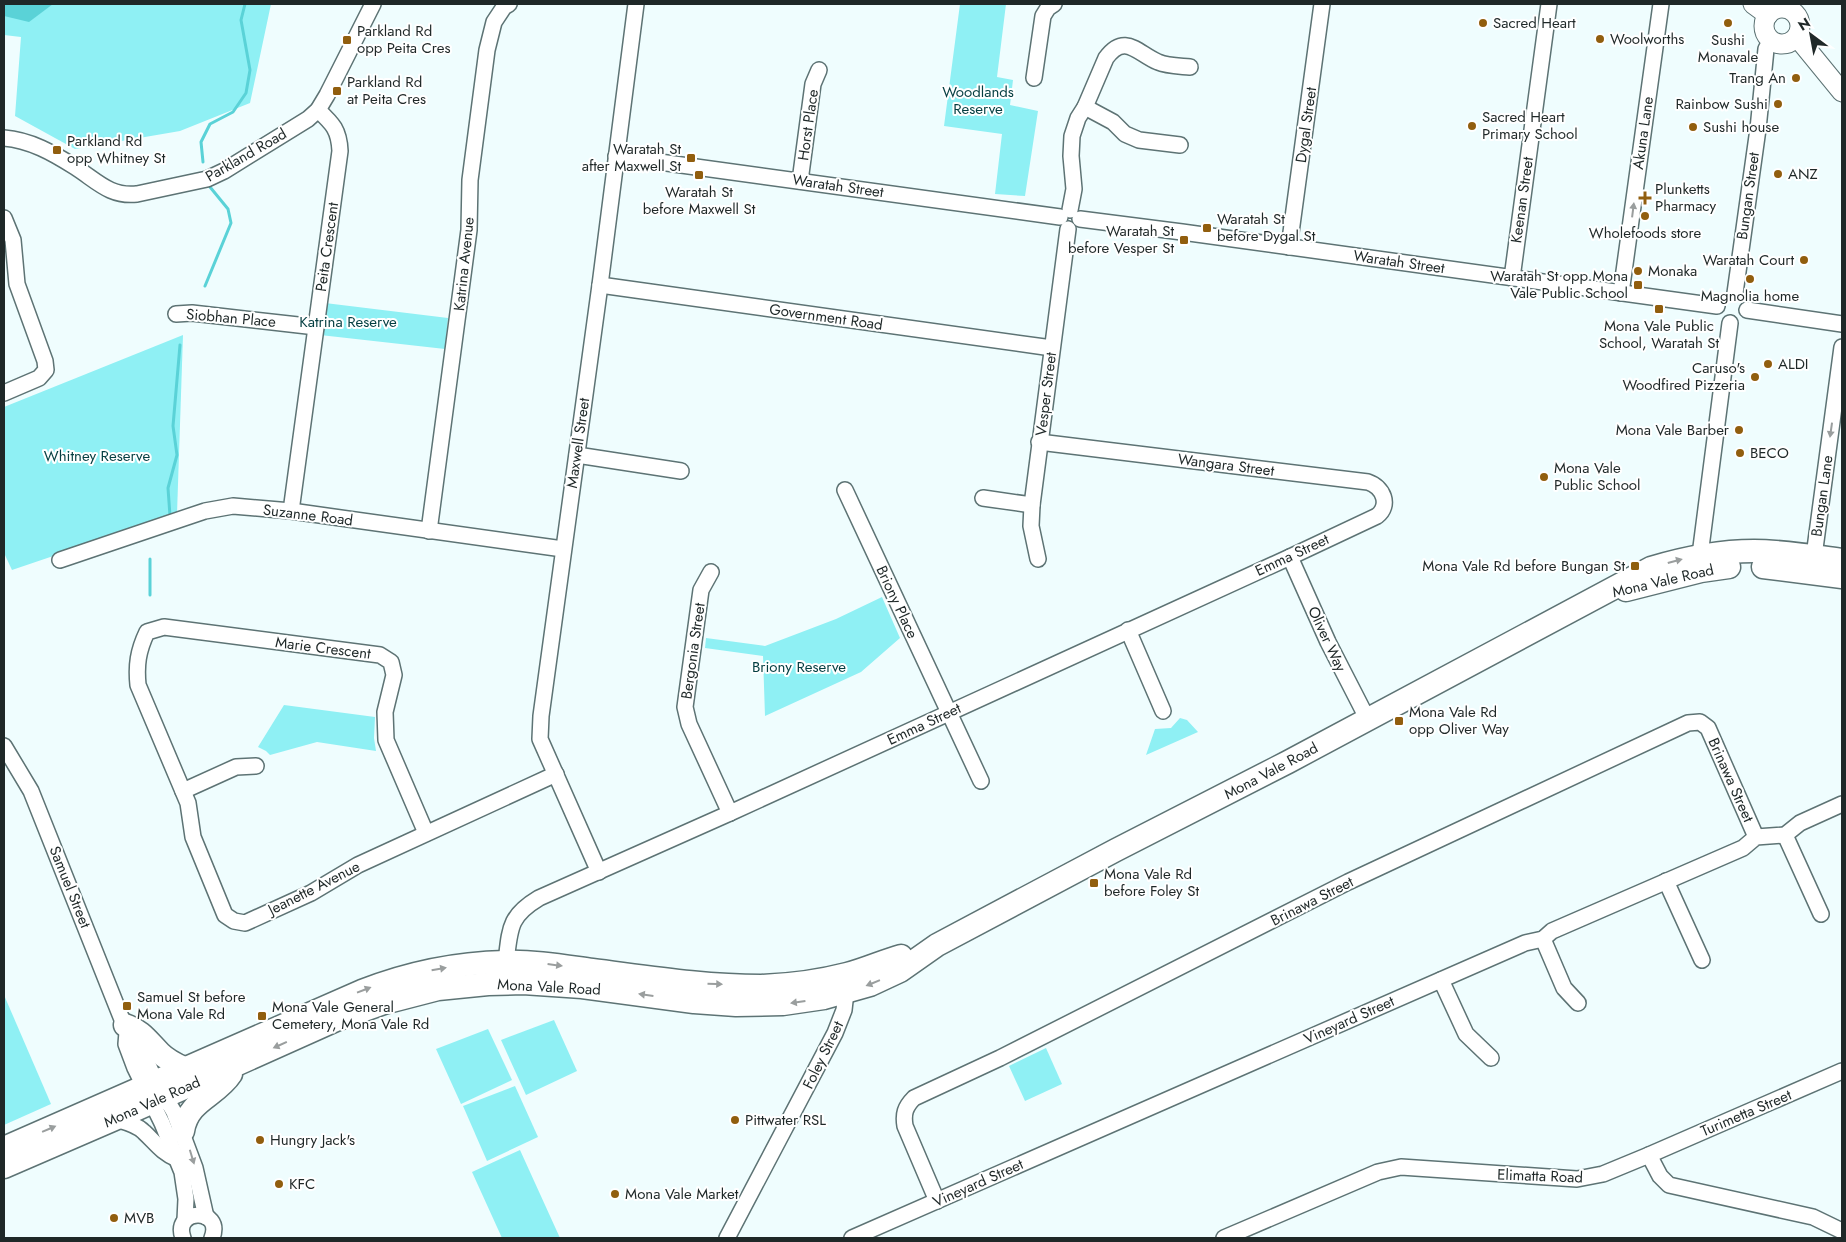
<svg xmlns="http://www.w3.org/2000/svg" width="1846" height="1242" viewBox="0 0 1846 1242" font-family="Jost,sans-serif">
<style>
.green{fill:#8ff0f4}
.water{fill:#5ad2d7}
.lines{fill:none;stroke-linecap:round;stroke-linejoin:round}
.stream{stroke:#5ad2d7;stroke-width:3}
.minor-casing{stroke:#5d7374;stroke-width:18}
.major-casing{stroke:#5d7374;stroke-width:21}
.highway-casing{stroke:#5d7374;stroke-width:25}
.minor{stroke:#fff;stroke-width:15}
.major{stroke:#fff;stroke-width:19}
.highway{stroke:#fff;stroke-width:22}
.oneway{fill:#9a9e9e}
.poi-dot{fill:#915e0e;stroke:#fff;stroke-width:2}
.labels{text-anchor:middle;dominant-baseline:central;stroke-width:4;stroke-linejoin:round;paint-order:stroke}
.poi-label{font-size:15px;fill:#1f2828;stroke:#fff;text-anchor:start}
.park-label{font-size:15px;fill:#043e41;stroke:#fff}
.street-label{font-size:15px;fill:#1f2828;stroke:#fff}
</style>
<rect width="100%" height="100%" fill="#effdfe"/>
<g class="green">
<path d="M 4,4 L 271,4 L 250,103 L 180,131 L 75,149 L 15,116 L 21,37 L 4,35 Z"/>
<path d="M 960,4 L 1006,4 L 997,77 L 1013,80 L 1010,105 L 1038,111 L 1025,196 L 995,194 L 1002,134 L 944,126 Z"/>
<path d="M 325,303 L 448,318 L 445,349 L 320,335 Z"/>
<path d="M 183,335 L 177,514 L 12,570 L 4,553 L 4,407 Z"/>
<path d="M 882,597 L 900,638 L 861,672 L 765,716 L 763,656 L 705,648 L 706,638 L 765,646 L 836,619 Z"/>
<path d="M 284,705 L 375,717 L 374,738 L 376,751 L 317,742 L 270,755 L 266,751 L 258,747 Z"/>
<path d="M 1180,718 L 1187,720 L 1198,732 L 1146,755 L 1155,729 L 1171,728 Z"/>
<path d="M 4,995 L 51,1104 L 4,1125 Z"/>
<path d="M 554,1020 L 577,1071 L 526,1095 L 501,1040 Z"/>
<path d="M 488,1029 L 512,1080 L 461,1104 L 436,1049 Z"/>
<path d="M 1046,1048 L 1062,1084 L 1025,1101 L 1009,1066 Z"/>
<path d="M 515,1086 L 538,1137 L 487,1161 L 463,1106 Z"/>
<path d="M 520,1150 L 560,1238 L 502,1238 L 472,1172 Z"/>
</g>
<path class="water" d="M 4,4 L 53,4 L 29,22 L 4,16 Z"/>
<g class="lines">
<g class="stream">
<path d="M 203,162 L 201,142 L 210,124 L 233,112 L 246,93 L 250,70 L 241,20 L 245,4"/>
<path d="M 205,286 L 231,223 L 228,209 L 210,187"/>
<path d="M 170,516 L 168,488 L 177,455 L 173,426 L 180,345"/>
<path d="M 150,559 L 150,595"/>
</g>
<defs>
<g id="minor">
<path d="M 1788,9 L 1790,4"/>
<path d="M 1034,78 L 1043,16 L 1048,8 L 1054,4"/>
<path d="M 1085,107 L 1113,122 L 1125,134 L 1139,140 L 1180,145"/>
<path d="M 4,138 C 30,140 53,153 75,167 C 97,181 110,197 137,194 L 207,179 L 224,171 L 308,119 L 318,110 L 327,95 L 373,4"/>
<path d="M 616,156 L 1060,217"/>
<path d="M 800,181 L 813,84 L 819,70"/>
<path d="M 1070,210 L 1074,189 L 1071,156 L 1072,136 L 1078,118 L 1085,107 L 1106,58 C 1125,32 1138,54 1158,62 C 1167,66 1180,66 1190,67"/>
<path d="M 4,218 L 13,240 L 17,284 L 45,361 L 46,370 L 39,378 L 4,393"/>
<path d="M 1080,219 L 1182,232 L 1717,306"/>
<path d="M 1289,247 L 1322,4"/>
<path d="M 1512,278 L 1549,4"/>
<path d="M 600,285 L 1052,348"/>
<path d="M 1621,293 L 1661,4"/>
<path d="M 1735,293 L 1758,129 L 1766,49 L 1771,40"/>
<path d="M 1747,310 L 1842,324"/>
<path d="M 176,314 L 192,313 L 316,327"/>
<path d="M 577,455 L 681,471"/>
<path d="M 845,490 L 981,781"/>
<path d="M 983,498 L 1032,505"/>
<path d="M 291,511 L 340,151 C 339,130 333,124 318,110"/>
<path d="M 429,531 L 469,230 L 470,180 L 487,50 L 494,22 L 504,7 L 509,4"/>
<path d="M 1700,555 L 1730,323"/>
<path d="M 1814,556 L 1842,347"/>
<path d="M 1290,557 L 1328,642 L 1368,720"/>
<path d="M 1038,559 L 1031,526 L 1032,505 L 1068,229"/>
<path d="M 60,560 L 205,511 L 233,506 L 291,511 L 563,549"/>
<path d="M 711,572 L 701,590 L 685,707 L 689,724 L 730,813"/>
<path d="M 1128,630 L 1163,711"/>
<path d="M 4,746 L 31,791 L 127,1032 L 136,1039 L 156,1082 L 174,1112 L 195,1168 L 206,1217"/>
<path d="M 183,791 L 236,767 L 256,766"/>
<path d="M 426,833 L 386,740 L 385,712 L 394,675 L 391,662 L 380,655 L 164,627 L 147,632 C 138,651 136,665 138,685 L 188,803 L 193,837 L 225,915 L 234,921 L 245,923 L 311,893 L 358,865 L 556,774"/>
<path d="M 1785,835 L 1821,914"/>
<path d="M 599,872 L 540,739 L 541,716 L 600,285 L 636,4"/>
<path d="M 1666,881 L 1702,960"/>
<path d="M 1543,939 L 1564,988 L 1578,1003"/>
<path d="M 506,962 C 510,928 509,916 539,898 L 730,813 L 1290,557 L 1377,516 C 1391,505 1383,487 1368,482 L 1039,442"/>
<path d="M 1441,980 L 1466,1034 L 1491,1058"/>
<path d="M 127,1032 L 126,1044 L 135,1068 L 162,1123 L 182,1172 L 186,1199 L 185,1220"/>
<path d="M 115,1119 C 125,1122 136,1124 144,1132 C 156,1143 161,1152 177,1159"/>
<path d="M 1649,1155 L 1842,1071"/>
<path d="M 937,1201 L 905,1126 C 903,1114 905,1107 914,1098 L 1000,1058 L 1348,882 L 1688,723 L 1700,722 L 1708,728 L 1756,837"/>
<path d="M 183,1238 C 172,1208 224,1207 212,1238"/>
<path d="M 727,1238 L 835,1033 L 844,1010 L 847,983"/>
<path d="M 852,1238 L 1525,943 L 1543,939 L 1552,931 L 1743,848 L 1756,837 L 1785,835 L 1800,823 L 1842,804"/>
<path d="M 1224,1238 L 1378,1172 L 1401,1167 L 1577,1179 L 1603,1174 L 1649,1155 L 1660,1176 L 1669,1185 L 1813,1217 L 1842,1231"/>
</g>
<g id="major">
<path d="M 1753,4 L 1768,15"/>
<circle cx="1782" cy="26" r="18"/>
<path d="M 1797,37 L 1842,92"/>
</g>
<g id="highway">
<path d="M 1763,567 L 1842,577"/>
<path d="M 1626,590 L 1701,571 L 1729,567"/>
<path d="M 125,1025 C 142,1031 147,1040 160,1053 C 167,1060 175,1064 184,1068"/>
<path d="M 183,1131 C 188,1100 216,1097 231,1074"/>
<path d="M 4,1148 L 362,991 C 408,973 456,963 505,962 C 534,961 563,966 592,970 C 648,977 704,986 761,986 C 789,985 820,981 847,974 C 866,969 883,961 901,956"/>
<path d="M 4,1167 L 115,1119 L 336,1020 L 384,1003 L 438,989 L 488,984 L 523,983 L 582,987 L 694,1002 L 736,1005 L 783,1004 L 824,998 L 870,985 L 900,971 L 937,945 L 1116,850 L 1288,762 L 1651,568 C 1684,558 1719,551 1754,551 C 1783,551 1813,556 1842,560"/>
</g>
</defs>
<use href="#minor" class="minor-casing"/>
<use href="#major" class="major-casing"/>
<use href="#highway" class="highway-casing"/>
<use href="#minor" class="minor"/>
<use href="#major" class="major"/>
<use href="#highway" class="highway"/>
</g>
<defs><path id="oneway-solid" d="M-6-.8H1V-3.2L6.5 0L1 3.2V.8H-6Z" transform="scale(1.25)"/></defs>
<g class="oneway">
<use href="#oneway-solid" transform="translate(1633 210) rotate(-83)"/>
<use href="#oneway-solid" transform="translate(1831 430) rotate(98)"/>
<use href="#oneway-solid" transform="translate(1675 561) rotate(-15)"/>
<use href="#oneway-solid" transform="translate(555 965) rotate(7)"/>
<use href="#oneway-solid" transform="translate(439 969) rotate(-10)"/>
<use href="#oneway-solid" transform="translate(873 983) rotate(158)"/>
<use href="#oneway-solid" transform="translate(715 984) rotate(2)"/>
<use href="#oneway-solid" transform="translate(364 990) rotate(-21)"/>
<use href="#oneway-solid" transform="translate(646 995) rotate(-172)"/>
<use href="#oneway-solid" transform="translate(798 1002) rotate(172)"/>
<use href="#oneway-solid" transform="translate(280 1045) rotate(156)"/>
<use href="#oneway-solid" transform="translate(49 1129) rotate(-23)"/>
<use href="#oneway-solid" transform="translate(192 1157) rotate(73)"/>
</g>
<g class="poi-dot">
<circle cx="1483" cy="23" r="5"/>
<circle cx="1728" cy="23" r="5"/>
<circle cx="1600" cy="39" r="5"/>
<rect x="342" y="35" width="10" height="10" rx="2.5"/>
<circle cx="1796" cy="78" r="5"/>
<rect x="332" y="86" width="10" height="10" rx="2.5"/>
<circle cx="1778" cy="104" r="5"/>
<circle cx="1472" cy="126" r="5"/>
<circle cx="1693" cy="127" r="5"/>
<rect x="52" y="145" width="10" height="10" rx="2.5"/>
<rect x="686" y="153" width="10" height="10" rx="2.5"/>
<circle cx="1778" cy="174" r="5"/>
<rect x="694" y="170" width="10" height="10" rx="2.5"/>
<path d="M1642.5 190.5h5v5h5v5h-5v5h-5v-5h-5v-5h5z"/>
<circle cx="1645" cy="216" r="5"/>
<rect x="1202" y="223" width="10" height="10" rx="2.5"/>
<rect x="1179" y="235" width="10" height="10" rx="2.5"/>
<circle cx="1804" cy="260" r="5"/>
<circle cx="1638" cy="271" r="5"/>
<circle cx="1750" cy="279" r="5"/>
<rect x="1633" y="280" width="10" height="10" rx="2.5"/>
<rect x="1654" y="304" width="10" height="10" rx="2.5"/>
<circle cx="1768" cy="364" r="5"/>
<circle cx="1755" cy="377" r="5"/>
<circle cx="1739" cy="430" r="5"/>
<circle cx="1740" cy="453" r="5"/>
<circle cx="1544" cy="477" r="5"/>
<rect x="1630" y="561" width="10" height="10" rx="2.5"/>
<rect x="1394" y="716" width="10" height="10" rx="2.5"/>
<rect x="1089" y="878" width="10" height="10" rx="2.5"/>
<rect x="122" y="1001" width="10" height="10" rx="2.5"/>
<rect x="257" y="1011" width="10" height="10" rx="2.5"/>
<circle cx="735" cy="1120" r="5"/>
<circle cx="260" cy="1140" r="5"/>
<circle cx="279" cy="1184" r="5"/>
<circle cx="615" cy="1194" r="5"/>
<circle cx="114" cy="1218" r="5"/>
</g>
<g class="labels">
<g class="poi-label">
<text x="1493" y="23">Sacred Heart</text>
<text x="357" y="31">Parkland Rd<tspan x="357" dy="17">opp Peita Cres</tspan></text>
<text x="1610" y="39">Woolworths</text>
<text x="1728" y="40" text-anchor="middle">Sushi<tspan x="1728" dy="17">Monavale</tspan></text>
<text x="1786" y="78" text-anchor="end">Trang An</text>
<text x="347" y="82">Parkland Rd<tspan x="347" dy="17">at Peita Cres</tspan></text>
<text x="1768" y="104" text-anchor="end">Rainbow Sushi</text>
<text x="1482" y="117">Sacred Heart<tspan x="1482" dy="17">Primary School</tspan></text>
<text x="1703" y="127">Sushi house</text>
<text x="67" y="141">Parkland Rd<tspan x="67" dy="17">opp Whitney St</tspan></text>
<text x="681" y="149" text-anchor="end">Waratah St<tspan x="681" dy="17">after Maxwell St</tspan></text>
<text x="1788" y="174">ANZ</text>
<text x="1655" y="189">Plunketts<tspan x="1655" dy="17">Pharmacy</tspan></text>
<text x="699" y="192" text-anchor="middle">Waratah St<tspan x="699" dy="17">before Maxwell St</tspan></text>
<text x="1217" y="219">Waratah St<tspan x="1217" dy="17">before Dygal St</tspan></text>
<text x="1174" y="231" text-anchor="end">Waratah St<tspan x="1174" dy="17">before Vesper St</tspan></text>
<text x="1645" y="233" text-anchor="middle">Wholefoods store</text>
<text x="1794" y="260" text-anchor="end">Waratah Court</text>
<text x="1648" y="271">Monaka</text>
<text x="1628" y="276" text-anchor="end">Waratah St opp Mona<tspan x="1628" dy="17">Vale Public School</tspan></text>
<text x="1750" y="296" text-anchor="middle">Magnolia home</text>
<text x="1659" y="326" text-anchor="middle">Mona Vale Public<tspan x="1659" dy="17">School, Waratah St</tspan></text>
<text x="1778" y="364">ALDI</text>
<text x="1745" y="368" text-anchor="end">Caruso's<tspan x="1745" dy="17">Woodfired Pizzeria</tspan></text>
<text x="1729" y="430" text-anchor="end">Mona Vale Barber</text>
<text x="1750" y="453">BECO</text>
<text x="1554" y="468">Mona Vale<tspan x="1554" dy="17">Public School</tspan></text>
<text x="1625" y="566" text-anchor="end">Mona Vale Rd before Bungan St</text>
<text x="1409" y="712">Mona Vale Rd<tspan x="1409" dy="17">opp Oliver Way</tspan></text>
<text x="1104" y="874">Mona Vale Rd<tspan x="1104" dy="17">before Foley St</tspan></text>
<text x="137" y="997">Samuel St before<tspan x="137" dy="17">Mona Vale Rd</tspan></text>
<text x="272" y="1007">Mona Vale General<tspan x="272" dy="17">Cemetery, Mona Vale Rd</tspan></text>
<text x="745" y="1120">Pittwater RSL</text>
<text x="270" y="1140">Hungry Jack's</text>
<text x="289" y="1184">KFC</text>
<text x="625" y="1194">Mona Vale Market</text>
<text x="124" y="1218">MVB</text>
</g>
<g class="park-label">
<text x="978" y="92">Woodlands<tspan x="978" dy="17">Reserve</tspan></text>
<text x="348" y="322">Katrina Reserve</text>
<text x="97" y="456">Whitney Reserve</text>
<text x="799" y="667">Briony Reserve</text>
</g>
<g class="street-label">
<text transform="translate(808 125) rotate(-82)">Horst Place</text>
<text transform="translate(1306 125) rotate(-82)">Dygal Street</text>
<text transform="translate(1643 133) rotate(-82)">Akuna Lane</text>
<text transform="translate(246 155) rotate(-30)">Parkland Road</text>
<text transform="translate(838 186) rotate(8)">Waratah Street</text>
<text transform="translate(1748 196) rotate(-82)">Bungan Street</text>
<text transform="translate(1522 200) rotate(-82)">Keenan Street</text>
<text transform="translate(327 247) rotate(-82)">Peita Crescent</text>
<text transform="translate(1399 262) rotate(8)">Waratah Street</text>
<text transform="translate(464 264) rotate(-84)">Katrina Avenue</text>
<text transform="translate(826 317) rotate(8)">Government Road</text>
<text transform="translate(231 318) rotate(5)">Siobhan Place</text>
<text transform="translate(1046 394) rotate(-83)">Vesper Street</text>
<text transform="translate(578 443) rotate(-82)">Maxwell Street</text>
<text transform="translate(1226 465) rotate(7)">Wangara Street</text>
<text transform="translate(1822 496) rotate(-82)">Bungan Lane</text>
<text transform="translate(308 515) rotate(7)">Suzanne Road</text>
<text transform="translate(1292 555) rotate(-25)">Emma Street</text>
<text transform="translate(1663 581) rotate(-13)">Mona Vale Road</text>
<text transform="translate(897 602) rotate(65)">Briony Place</text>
<text transform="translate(1327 639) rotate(65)">Oliver Way</text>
<text transform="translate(323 648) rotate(7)">Marie Crescent</text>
<text transform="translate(693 651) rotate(-82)">Bergonia Street</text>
<text transform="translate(924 724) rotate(-25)">Emma Street</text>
<text transform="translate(1271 771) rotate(-28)">Mona Vale Road</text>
<text transform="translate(1731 780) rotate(66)">Brinawa Street</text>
<text transform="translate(70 887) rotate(68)">Samuel Street</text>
<text transform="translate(314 888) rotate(-27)">Jeanette Avenue</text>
<text transform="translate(1312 901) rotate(-27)">Brinawa Street</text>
<text transform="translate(549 987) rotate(3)">Mona Vale Road</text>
<text transform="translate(1349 1020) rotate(-24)">Vineyard Street</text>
<text transform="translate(823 1055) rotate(-64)">Foley Street</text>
<text transform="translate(152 1102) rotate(-24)">Mona Vale Road</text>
<text transform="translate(1746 1113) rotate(-23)">Turimetta Street</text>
<text transform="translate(1540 1176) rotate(2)">Elimatta Road</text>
<text transform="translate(978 1183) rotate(-24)">Vineyard Street</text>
</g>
</g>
<rect width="1846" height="1242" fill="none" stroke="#1f2828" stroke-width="10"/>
<g transform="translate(1811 35) rotate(328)" stroke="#ffffff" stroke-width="4" paint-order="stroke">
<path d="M0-4L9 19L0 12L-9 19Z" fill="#1f2828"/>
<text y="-8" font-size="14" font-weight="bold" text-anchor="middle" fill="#1f2828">N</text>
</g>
</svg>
